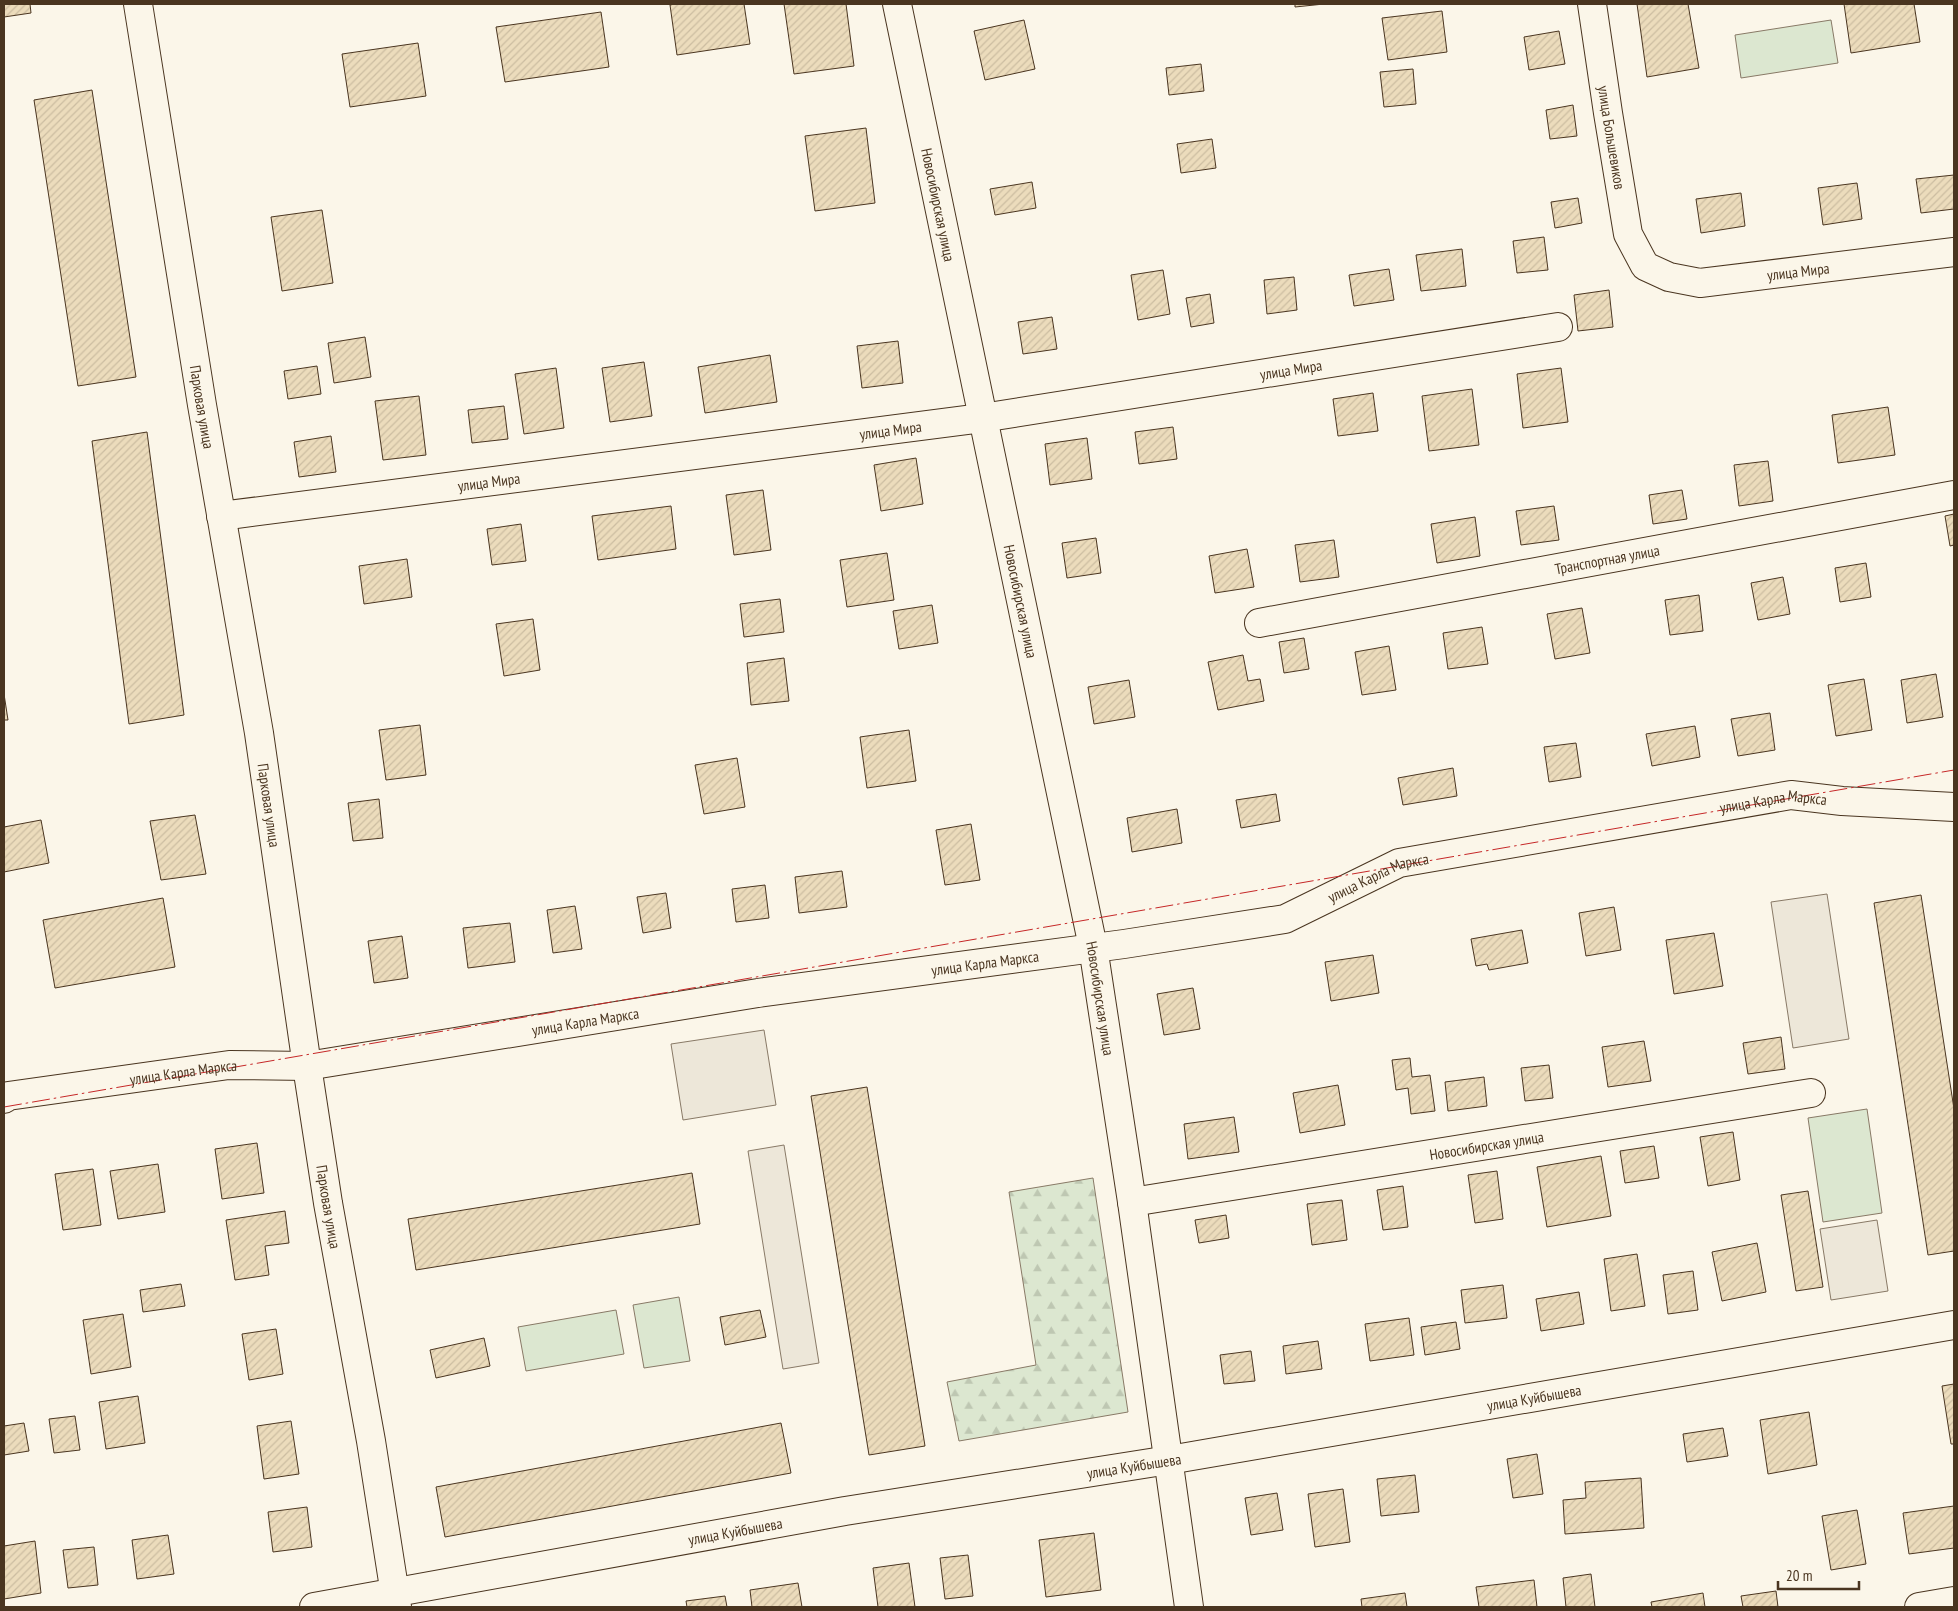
<svg xmlns="http://www.w3.org/2000/svg" width="1958" height="1611" viewBox="0 0 1958 1611" font-family="'PT Sans Narrow',sans-serif">
<style>
.green{fill:#dce7d0;stroke:#887966}
.forest{fill:url(#forest-firs);stroke:#887966}
.parking{fill:#ede7d9;stroke:#887966}
.building{fill:url(#building-hatch);stroke:#4a3520}
.lines{fill:none;stroke-linecap:round;stroke-linejoin:round}
.minor-casing{stroke:#4a3520;stroke-width:30}
.minor{stroke:#fbf6e9;stroke-width:28}
.power{stroke:#c62828;stroke-width:1;stroke-dasharray:18 4 2.5 4;stroke-linecap:butt}
.labels{text-anchor:middle;dominant-baseline:central;stroke-width:4;stroke-linejoin:round;paint-order:stroke}
.street-label{font-size:15px;fill:#4a3520;stroke:#fbf6e9}
</style>
<defs>
<pattern id="forest-firs" width="22" height="20" patternUnits="userSpaceOnUse" patternTransform="scale(1.25)"><rect width="22" height="20" fill="#dce7d0"/><path d="M5 1l3.5 6h-7zM16 11l3.5 6h-7z" fill="#bec7b2"/></pattern>
<pattern id="building-hatch" width="6" height="6" patternUnits="userSpaceOnUse" patternTransform="scale(1.25)"><rect width="6" height="6" fill="#ecdcbc"/><path d="M-1 1l2-2M0 6l6-6M5 7l2-2" fill="none" stroke="#ccbda1"/></pattern>
</defs>
<rect width="100%" height="100%" fill="#fbf6e9"/>
<g class="green">
<path d="M 1831,20 L 1838,63 L 1741,78 L 1735,35 Z"/>
<path d="M 1867,1109 L 1882,1213 L 1823,1222 L 1808,1118 Z"/>
<path d="M 679,1297 L 690,1361 L 644,1368 L 633,1305 Z"/>
<path d="M 616,1310 L 624,1354 L 526,1371 L 518,1327 Z"/>
</g>
<path class="forest" d="M 1093,1178 L 1128,1412 L 959,1441 L 947,1382 L 1036,1365 L 1009,1192 Z"/>
<g class="parking">
<path d="M 1827,894 L 1849,1039 L 1793,1048 L 1771,902 Z"/>
<path d="M 764,1030 L 776,1105 L 683,1120 L 671,1044 Z"/>
<path d="M 784,1145 L 819,1363 L 783,1369 L 748,1151 Z"/>
<path d="M 1877,1220 L 1888,1291 L 1831,1300 L 1820,1229 Z"/>
</g>
<g class="building">
<path d="M 4,4 L 30,4 L 31,13 L 4,17 Z"/>
<path d="M 675,4 L 744,4 L 750,44 L 677,55 L 670,5 Z"/>
<path d="M 784,4 L 846,4 L 854,66 L 794,74 Z"/>
<path d="M 1295,4 L 1324,4 L 1295,7 Z"/>
<path d="M 1637,4 L 1688,4 L 1699,68 L 1647,77 Z"/>
<path d="M 1844,4 L 1914,4 L 1920,42 L 1851,53 Z"/>
<path d="M 1442,11 L 1447,52 L 1388,60 L 1382,18 Z"/>
<path d="M 601,12 L 609,67 L 505,82 L 496,27 Z"/>
<path d="M 1024,20 L 1035,69 L 985,80 L 974,31 Z"/>
<path d="M 1559,31 L 1565,64 L 1529,70 L 1524,37 Z"/>
<path d="M 418,43 L 426,96 L 350,107 L 342,54 Z"/>
<path d="M 1201,64 L 1204,91 L 1169,95 L 1166,68 Z"/>
<path d="M 1413,69 L 1416,104 L 1384,107 L 1380,72 Z"/>
<path d="M 92,90 L 136,377 L 78,386 L 34,100 Z"/>
<path d="M 1573,105 L 1577,136 L 1550,139 L 1546,110 Z"/>
<path d="M 866,128 L 875,203 L 815,211 L 805,136 Z"/>
<path d="M 1212,139 L 1216,168 L 1181,173 L 1177,144 Z"/>
<path d="M 1954,175 L 1954,209 L 1921,213 L 1916,179 Z"/>
<path d="M 1032,182 L 1036,208 L 995,215 L 990,189 Z"/>
<path d="M 1857,183 L 1862,219 L 1823,225 L 1818,188 Z"/>
<path d="M 1741,193 L 1745,226 L 1701,233 L 1696,199 Z"/>
<path d="M 1578,198 L 1582,223 L 1555,228 L 1551,202 Z"/>
<path d="M 322,210 L 333,283 L 282,291 L 271,217 Z"/>
<path d="M 1544,237 L 1548,270 L 1517,273 L 1513,241 Z"/>
<path d="M 1462,249 L 1466,286 L 1421,291 L 1416,255 Z"/>
<path d="M 1389,269 L 1394,300 L 1354,306 L 1349,275 Z"/>
<path d="M 1163,270 L 1170,314 L 1138,320 L 1131,275 Z"/>
<path d="M 1294,277 L 1297,310 L 1267,314 L 1264,280 Z"/>
<path d="M 1609,290 L 1613,327 L 1578,331 L 1574,295 Z"/>
<path d="M 1210,294 L 1214,323 L 1191,327 L 1186,298 Z"/>
<path d="M 1052,317 L 1057,349 L 1023,354 L 1018,322 Z"/>
<path d="M 365,337 L 371,377 L 334,383 L 328,343 Z"/>
<path d="M 898,341 L 903,383 L 862,388 L 857,346 Z"/>
<path d="M 770,355 L 777,402 L 705,413 L 698,367 Z"/>
<path d="M 644,362 L 652,416 L 610,422 L 602,368 Z"/>
<path d="M 317,366 L 321,394 L 288,399 L 284,371 Z"/>
<path d="M 556,368 L 564,428 L 524,434 L 515,374 Z"/>
<path d="M 1561,368 L 1568,422 L 1523,428 L 1517,374 Z"/>
<path d="M 1472,389 L 1479,445 L 1429,451 L 1422,396 Z"/>
<path d="M 1373,393 L 1378,431 L 1338,436 L 1333,399 Z"/>
<path d="M 419,396 L 426,455 L 383,460 L 375,401 Z"/>
<path d="M 504,406 L 508,439 L 472,443 L 468,410 Z"/>
<path d="M 1888,407 L 1895,455 L 1838,463 L 1832,415 Z"/>
<path d="M 1173,427 L 1177,459 L 1139,464 L 1135,432 Z"/>
<path d="M 147,432 L 184,715 L 129,724 L 92,441 Z"/>
<path d="M 331,436 L 336,472 L 299,477 L 294,442 Z"/>
<path d="M 1087,438 L 1092,479 L 1050,485 L 1045,444 Z"/>
<path d="M 916,458 L 923,504 L 881,511 L 874,465 Z"/>
<path d="M 1768,461 L 1773,501 L 1739,506 L 1734,465 Z"/>
<path d="M 763,490 L 771,550 L 734,555 L 726,495 Z"/>
<path d="M 1682,490 L 1687,519 L 1653,524 L 1649,495 Z"/>
<path d="M 671,506 L 676,549 L 598,560 L 592,516 Z"/>
<path d="M 1554,506 L 1559,540 L 1521,545 L 1516,511 Z"/>
<path d="M 1954,514 L 1954,545 L 1950,546 L 1945,516 Z"/>
<path d="M 1475,517 L 1480,556 L 1437,563 L 1431,524 Z"/>
<path d="M 521,524 L 526,561 L 492,565 L 487,529 Z"/>
<path d="M 1096,538 L 1101,573 L 1067,578 L 1062,543 Z"/>
<path d="M 1334,540 L 1339,577 L 1300,582 L 1295,545 Z"/>
<path d="M 1247,549 L 1254,587 L 1215,593 L 1209,556 Z"/>
<path d="M 887,553 L 894,600 L 847,607 L 840,560 Z"/>
<path d="M 407,559 L 412,597 L 364,604 L 359,566 Z"/>
<path d="M 1866,563 L 1871,597 L 1840,602 L 1835,568 Z"/>
<path d="M 1783,577 L 1790,614 L 1758,620 L 1751,583 Z"/>
<path d="M 1699,595 L 1703,631 L 1670,635 L 1665,600 Z"/>
<path d="M 780,599 L 784,632 L 744,637 L 740,604 Z"/>
<path d="M 932,605 L 938,643 L 899,649 L 893,611 Z"/>
<path d="M 1582,608 L 1590,653 L 1555,659 L 1547,614 Z"/>
<path d="M 533,619 L 540,670 L 504,676 L 496,624 Z"/>
<path d="M 1482,627 L 1488,664 L 1448,669 L 1443,633 Z"/>
<path d="M 1304,638 L 1309,669 L 1284,673 L 1279,642 Z"/>
<path d="M 1389,646 L 1396,690 L 1362,695 L 1355,652 Z"/>
<path d="M 1243,655 L 1248,681 L 1260,679 L 1264,701 L 1218,710 L 1208,662 Z"/>
<path d="M 784,658 L 789,701 L 751,705 L 747,663 Z"/>
<path d="M 1936,674 L 1943,717 L 1907,723 L 1901,680 Z"/>
<path d="M 1864,679 L 1872,730 L 1836,736 L 1828,685 Z"/>
<path d="M 1129,680 L 1135,717 L 1094,724 L 1088,687 Z"/>
<path d="M 4,694 L 8,720 L 4,720 Z"/>
<path d="M 1770,713 L 1775,750 L 1738,756 L 1731,719 Z"/>
<path d="M 420,725 L 426,775 L 386,780 L 379,730 Z"/>
<path d="M 1695,726 L 1700,757 L 1652,766 L 1646,734 Z"/>
<path d="M 909,730 L 916,781 L 867,788 L 860,737 Z"/>
<path d="M 1576,743 L 1581,777 L 1549,782 L 1544,747 Z"/>
<path d="M 737,758 L 745,807 L 704,814 L 695,765 Z"/>
<path d="M 1453,768 L 1457,796 L 1403,805 L 1398,778 Z"/>
<path d="M 1276,794 L 1280,821 L 1241,828 L 1236,800 Z"/>
<path d="M 379,799 L 383,838 L 353,841 L 348,803 Z"/>
<path d="M 1177,809 L 1182,843 L 1132,852 L 1127,818 Z"/>
<path d="M 195,815 L 206,874 L 161,880 L 150,821 Z"/>
<path d="M 41,820 L 49,863 L 4,872 L 4,827 Z"/>
<path d="M 971,824 L 980,880 L 945,885 L 936,830 Z"/>
<path d="M 842,871 L 847,907 L 799,913 L 795,877 Z"/>
<path d="M 765,885 L 769,918 L 736,922 L 732,889 Z"/>
<path d="M 666,893 L 671,928 L 643,933 L 637,897 Z"/>
<path d="M 1921,895 L 1954,1109 L 1954,1251 L 1928,1255 L 1874,903 Z"/>
<path d="M 163,898 L 175,967 L 55,988 L 43,920 Z"/>
<path d="M 575,906 L 582,949 L 553,953 L 547,910 Z"/>
<path d="M 1614,907 L 1621,950 L 1586,956 L 1579,913 Z"/>
<path d="M 510,923 L 515,962 L 468,968 L 463,928 Z"/>
<path d="M 1522,930 L 1528,963 L 1489,970 L 1487,964 L 1476,966 L 1471,939 Z"/>
<path d="M 1714,933 L 1723,986 L 1674,994 L 1666,940 Z"/>
<path d="M 402,936 L 408,978 L 374,983 L 368,941 Z"/>
<path d="M 1373,955 L 1379,993 L 1331,1001 L 1325,962 Z"/>
<path d="M 1193,988 L 1200,1029 L 1164,1035 L 1157,994 Z"/>
<path d="M 1781,1037 L 1785,1069 L 1748,1074 L 1743,1043 Z"/>
<path d="M 1644,1041 L 1651,1081 L 1608,1087 L 1602,1047 Z"/>
<path d="M 1410,1058 L 1412,1077 L 1430,1075 L 1435,1111 L 1411,1114 L 1408,1088 L 1396,1090 L 1392,1060 Z"/>
<path d="M 1549,1065 L 1553,1098 L 1525,1101 L 1521,1068 Z"/>
<path d="M 1484,1077 L 1487,1106 L 1448,1111 L 1445,1082 Z"/>
<path d="M 1338,1085 L 1345,1125 L 1300,1133 L 1293,1093 Z"/>
<path d="M 867,1087 L 925,1446 L 869,1455 L 811,1096 Z"/>
<path d="M 1234,1117 L 1239,1152 L 1188,1159 L 1184,1124 Z"/>
<path d="M 1733,1132 L 1740,1180 L 1708,1186 L 1700,1137 Z"/>
<path d="M 257,1143 L 264,1193 L 222,1199 L 215,1149 Z"/>
<path d="M 1654,1146 L 1659,1178 L 1625,1183 L 1620,1151 Z"/>
<path d="M 1601,1156 L 1611,1216 L 1547,1227 L 1537,1167 Z"/>
<path d="M 158,1164 L 165,1212 L 118,1219 L 110,1171 Z"/>
<path d="M 93,1169 L 101,1225 L 63,1230 L 55,1174 Z"/>
<path d="M 1497,1171 L 1503,1219 L 1475,1223 L 1468,1175 Z"/>
<path d="M 692,1173 L 700,1224 L 416,1270 L 408,1219 Z"/>
<path d="M 1403,1186 L 1408,1227 L 1383,1230 L 1377,1190 Z"/>
<path d="M 1808,1191 L 1823,1287 L 1796,1291 L 1781,1195 Z"/>
<path d="M 1342,1200 L 1347,1240 L 1312,1245 L 1307,1204 Z"/>
<path d="M 285,1211 L 289,1243 L 265,1246 L 269,1275 L 235,1280 L 226,1220 Z"/>
<path d="M 1226,1215 L 1229,1238 L 1199,1243 L 1195,1220 Z"/>
<path d="M 1757,1243 L 1766,1292 L 1722,1301 L 1712,1252 Z"/>
<path d="M 1637,1254 L 1645,1306 L 1611,1311 L 1604,1259 Z"/>
<path d="M 1693,1271 L 1698,1310 L 1668,1314 L 1663,1275 Z"/>
<path d="M 181,1284 L 185,1306 L 143,1312 L 140,1290 Z"/>
<path d="M 1503,1285 L 1507,1318 L 1465,1323 L 1461,1290 Z"/>
<path d="M 1579,1292 L 1584,1324 L 1541,1331 L 1536,1299 Z"/>
<path d="M 760,1310 L 766,1337 L 725,1345 L 720,1317 Z"/>
<path d="M 123,1314 L 131,1367 L 91,1374 L 83,1320 Z"/>
<path d="M 1409,1318 L 1414,1355 L 1370,1361 L 1365,1324 Z"/>
<path d="M 1456,1322 L 1460,1349 L 1425,1355 L 1421,1327 Z"/>
<path d="M 276,1329 L 283,1374 L 249,1380 L 242,1334 Z"/>
<path d="M 484,1338 L 490,1366 L 436,1378 L 430,1350 Z"/>
<path d="M 1318,1341 L 1322,1369 L 1286,1374 L 1283,1346 Z"/>
<path d="M 1251,1351 L 1255,1381 L 1224,1384 L 1220,1355 Z"/>
<path d="M 1954,1384 L 1954,1444 L 1951,1444 L 1942,1386 Z"/>
<path d="M 138,1396 L 145,1443 L 106,1449 L 99,1402 Z"/>
<path d="M 1809,1412 L 1817,1465 L 1768,1474 L 1760,1420 Z"/>
<path d="M 75,1416 L 80,1450 L 54,1453 L 49,1419 Z"/>
<path d="M 291,1421 L 299,1474 L 264,1479 L 257,1426 Z"/>
<path d="M 24,1423 L 29,1451 L 4,1455 L 4,1426 Z"/>
<path d="M 781,1423 L 791,1473 L 445,1537 L 436,1487 Z"/>
<path d="M 1723,1428 L 1728,1456 L 1687,1462 L 1683,1434 Z"/>
<path d="M 1537,1454 L 1543,1494 L 1513,1498 L 1507,1459 Z"/>
<path d="M 1415,1475 L 1419,1512 L 1381,1516 L 1377,1479 Z"/>
<path d="M 1641,1478 L 1644,1528 L 1565,1534 L 1563,1500 L 1586,1498 L 1585,1482 Z"/>
<path d="M 1343,1489 L 1350,1542 L 1315,1547 L 1308,1494 Z"/>
<path d="M 1277,1493 L 1283,1530 L 1251,1535 L 1245,1498 Z"/>
<path d="M 1954,1506 L 1954,1548 L 1909,1554 L 1903,1513 Z"/>
<path d="M 307,1507 L 312,1547 L 273,1552 L 268,1512 Z"/>
<path d="M 1857,1510 L 1866,1564 L 1831,1570 L 1822,1516 Z"/>
<path d="M 1094,1533 L 1101,1590 L 1046,1597 L 1039,1540 Z"/>
<path d="M 168,1535 L 174,1574 L 137,1579 L 132,1540 Z"/>
<path d="M 35,1541 L 41,1593 L 4,1599 L 4,1546 Z"/>
<path d="M 94,1547 L 98,1585 L 68,1588 L 63,1550 Z"/>
<path d="M 968,1555 L 973,1596 L 945,1599 L 940,1558 Z"/>
<path d="M 909,1563 L 915,1607 L 878,1607 L 873,1568 Z"/>
<path d="M 1591,1574 L 1595,1607 L 1566,1607 L 1563,1578 Z"/>
<path d="M 1534,1580 L 1537,1607 L 1479,1607 L 1476,1587 Z"/>
<path d="M 798,1583 L 802,1607 L 752,1607 L 750,1590 Z"/>
<path d="M 1776,1591 L 1778,1607 L 1743,1607 L 1741,1596 Z"/>
<path d="M 1405,1593 L 1407,1607 L 1362,1607 L 1361,1599 Z"/>
<path d="M 1703,1593 L 1705,1607 L 1652,1607 L 1651,1602 Z"/>
<path d="M 725,1596 L 727,1607 L 687,1607 L 686,1601 Z"/>
</g>
<g class="lines">
<defs>
<g id="minor">
<path id="s1" d="M 138,4 L 202,405 L 259,733 L 307,1066 L 328,1203 L 371,1441 L 397,1607"/>
<path id="s2" d="M 897,4 L 1093,947 L 1132,1202 L 1189,1607"/>
<path id="s3" d="M 1592,4 L 1608,113 L 1628,234 L 1645,266 L 1669,277 L 1700,283 L 1954,252"/>
<path id="s4" d="M 221,516 L 982,418 L 1558,327"/>
<path id="s5" d="M 1259,623 L 1954,495"/>
<path id="s6" d="M 4,1099 L 8,1096 L 229,1065 L 307,1066 L 758,993 L 1124,944 L 1285,919 L 1399,863 L 1791,795 L 1842,801 L 1954,807"/>
<path id="s7" d="M 1132,1202 L 1811,1093"/>
<path id="s8" d="M 314,1607 L 845,1511 L 1169,1460 L 1954,1325"/>
<path d="M 1919,1607 L 1954,1601"/>
</g>
</defs>
<use href="#minor" class="minor-casing"/>
<use href="#minor" class="minor"/>
<path class="power" d="M 4,1107 L 1954,770"/>
</g>
<g class="labels">
<g class="street-label">
<text stroke="none"><textPath href="#s3" startOffset="135">улица Большевиков</textPath></text>
<text stroke="none"><textPath href="#s2" startOffset="205">Новосибирская улица</textPath></text>
<text stroke="none"><textPath href="#s3" startOffset="426">улица Мира</textPath></text>
<text stroke="none"><textPath href="#s4" startOffset="1080">улица Мира</textPath></text>
<text stroke="none"><textPath href="#s1" startOffset="408">Парковая улица</textPath></text>
<text stroke="none"><textPath href="#s4" startOffset="675">улица Мира</textPath></text>
<text stroke="none"><textPath href="#s4" startOffset="270">улица Мира</textPath></text>
<text stroke="none"><textPath href="#s5" startOffset="354">Транспортная улица</textPath></text>
<text stroke="none"><textPath href="#s2" startOffset="610">Новосибирская улица</textPath></text>
<text stroke="none"><textPath href="#s6" startOffset="1802">улица Карла Маркса</textPath></text>
<text stroke="none"><textPath href="#s1" startOffset="812">Парковая улица</textPath></text>
<text stroke="none"><textPath href="#s6" startOffset="1398">улица Карла Маркса</textPath></text>
<text stroke="none"><textPath href="#s6" startOffset="992">улица Карла Маркса</textPath></text>
<text stroke="none"><textPath href="#s2" startOffset="1015">Новосибирская улица</textPath></text>
<text stroke="none"><textPath href="#s6" startOffset="588">улица Карла Маркса</textPath></text>
<text stroke="none"><textPath href="#s6" startOffset="182">улица Карла Маркса</textPath></text>
<text stroke="none"><textPath href="#s7" startOffset="359">Новосибирская улица</textPath></text>
<text stroke="none"><textPath href="#s1" startOffset="1218">Парковая улица</textPath></text>
<text stroke="none"><textPath href="#s8" startOffset="1238">улица Куйбышева</textPath></text>
<text stroke="none"><textPath href="#s8" startOffset="832">улица Куйбышева</textPath></text>
<text stroke="none"><textPath href="#s8" startOffset="428">улица Куйбышева</textPath></text>
</g>
</g>
<rect width="1958" height="1611" fill="none" stroke="#4a3520" stroke-width="10"/>
<path d="M1778 1581v8h81v-8" fill="none" stroke="#4a3520" stroke-width="2.5"/>
<text x="1786" y="1581" font-size="15" fill="#4a3520" stroke="#fbf6e9" stroke-width="4" paint-order="stroke">20 m</text>
</svg>
